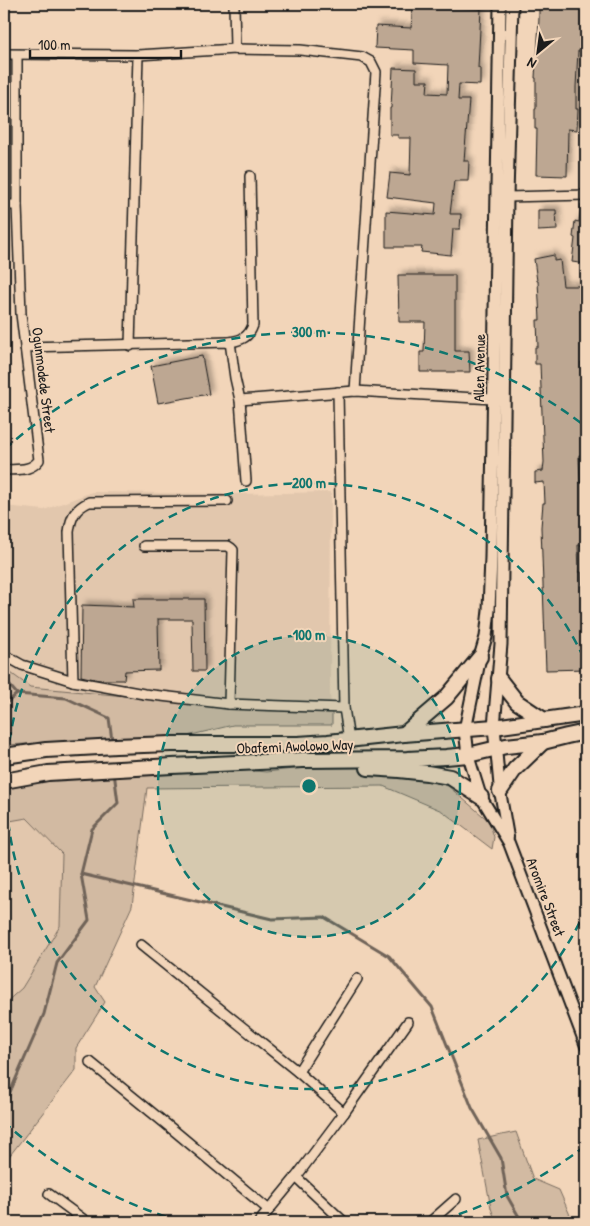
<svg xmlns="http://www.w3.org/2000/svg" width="590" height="1226" viewBox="0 0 590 1226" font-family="'Patrick Hand',sans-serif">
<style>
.built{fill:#e2c7ad}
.green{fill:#d2baa2;stroke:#776b5f}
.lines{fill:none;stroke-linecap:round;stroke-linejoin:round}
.stream{stroke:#6f6359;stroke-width:3}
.building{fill:#bda792;stroke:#1c1c1c;filter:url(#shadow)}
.minor-casing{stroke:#1c1c1c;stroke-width:12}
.tertiary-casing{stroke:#1c1c1c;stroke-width:14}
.secondary-casing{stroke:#1c1c1c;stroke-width:15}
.primary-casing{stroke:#1c1c1c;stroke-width:18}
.minor{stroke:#f2d5b9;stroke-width:9}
.tertiary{stroke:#f2d5b9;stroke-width:10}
.secondary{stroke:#f2d5b9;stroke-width:11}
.primary{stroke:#f2d5b9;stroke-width:14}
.ring{fill:none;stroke:#0f766e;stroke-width:2.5;stroke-dasharray:9 6}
.labels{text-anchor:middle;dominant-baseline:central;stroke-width:4;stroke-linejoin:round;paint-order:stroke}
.street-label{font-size:15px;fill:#1c1c1c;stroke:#f2d5b9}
.centre{fill:#0f766e;stroke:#f2d5b9;stroke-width:2.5}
.ring-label{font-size:15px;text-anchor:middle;font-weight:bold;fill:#0f766e;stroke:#f2d5b9;stroke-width:4;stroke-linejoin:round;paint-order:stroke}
</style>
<defs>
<filter id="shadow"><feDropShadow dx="4" dy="-4" stdDeviation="2.5" flood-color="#0004"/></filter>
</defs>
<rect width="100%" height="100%" fill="#f2d5b9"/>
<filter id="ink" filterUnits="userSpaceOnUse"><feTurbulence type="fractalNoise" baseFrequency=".02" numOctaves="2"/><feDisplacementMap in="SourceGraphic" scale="10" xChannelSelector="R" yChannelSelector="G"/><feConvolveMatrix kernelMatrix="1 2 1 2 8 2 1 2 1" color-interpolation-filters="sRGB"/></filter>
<g filter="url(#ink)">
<g class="built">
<path d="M 92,492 L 236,494 L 331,492 L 330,695 L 332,712 L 241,707 L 30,687 L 5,670 L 4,668 L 4,506 L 44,510 Z"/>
<path d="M 27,818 L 62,854 L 60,926 L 22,988 L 4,1004 L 4,822 Z"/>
</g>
<g class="green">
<path d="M 4,668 L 30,687 L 241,707 L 332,712 L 332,725 L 233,725 L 183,737 L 4,745 Z"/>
<path d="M 337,762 L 393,769 L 448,786 L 489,821 L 494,837 L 492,849 L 442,811 L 383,786 L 147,788 L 132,906 L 95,987 L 105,1002 L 76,1048 L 76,1070 L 4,1163 L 4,1004 L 22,988 L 60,926 L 62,854 L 27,818 L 4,822 L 4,784 L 50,778 L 223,768 L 266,772 L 311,767 Z"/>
<path d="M 516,1132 L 533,1179 L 559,1190 L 573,1222 L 496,1222 L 491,1208 L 478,1140 Z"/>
</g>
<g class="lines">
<g class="stream">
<path d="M 4,679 L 17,694 L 66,698 L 109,718 L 112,740"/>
<path d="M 4,705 L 17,694"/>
<path d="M 81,874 L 272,919 L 324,917 L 389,956 L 432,1007 L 472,1108 L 501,1158 L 507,1196 L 522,1222"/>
<path d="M 4,1106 L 44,1014 L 57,963 L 89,920 L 81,874 L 92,829 L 118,803 L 114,772"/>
</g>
</g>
<g class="building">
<path d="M 413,4 L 481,9 L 478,68 L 480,68 L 480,85 L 459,84 L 458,100 L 469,100 L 464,161 L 469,161 L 468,181 L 454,181 L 450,214 L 461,214 L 460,229 L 453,229 L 451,255 L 421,252 L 422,247 L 386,247 L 386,211 L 435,215 L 436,203 L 387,197 L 390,173 L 410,175 L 411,138 L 398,138 L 398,135 L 390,135 L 390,108 L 391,108 L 393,68 L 416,69 L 416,81 L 428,81 L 427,93 L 447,94 L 448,65 L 414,63 L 414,50 L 375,48 L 376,26 L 411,28 Z"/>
<path d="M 539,4 L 585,4 L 583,51 L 578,51 L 576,87 L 576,109 L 578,109 L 577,130 L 568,129 L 567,176 L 536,175 L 537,129 L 535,129 L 535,109 L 536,109 L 536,78 L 535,78 L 536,60 L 537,60 L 539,18 Z"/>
<path d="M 581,204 L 586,205 L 586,264 L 572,262 L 575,238 L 573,237 L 575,221 L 579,222 Z"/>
<path d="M 538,210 L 556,210 L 557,230 L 538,231 Z"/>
<path d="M 554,255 L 554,261 L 560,260 L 563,286 L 586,286 L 586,307 L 581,307 L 584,362 L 581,362 L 584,455 L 579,455 L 580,483 L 586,483 L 586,517 L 584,517 L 584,523 L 583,523 L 584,545 L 578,545 L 579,572 L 581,572 L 582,595 L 583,595 L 584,622 L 586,622 L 586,669 L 546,670 L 541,527 L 543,503 L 545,503 L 544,482 L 535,483 L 535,472 L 543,471 L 544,462 L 540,364 L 535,364 L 535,347 L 538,347 L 537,320 L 540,320 L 538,281 L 537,281 L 534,259 Z"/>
<path d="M 398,275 L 455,275 L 455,351 L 469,351 L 470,372 L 420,372 L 420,352 L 424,352 L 425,322 L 399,322 Z"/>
<path d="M 202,356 L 209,394 L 158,403 L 151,366 Z"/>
<path d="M 133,599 L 204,599 L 205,671 L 193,671 L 192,619 L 158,619 L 159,670 L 125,671 L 124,680 L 99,680 L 81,676 L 82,605 L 134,607 Z"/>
</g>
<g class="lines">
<defs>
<g id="minor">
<path d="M 234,4 L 235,49"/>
<path d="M 4,54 L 138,55 L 235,49 L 300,50 L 362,57 L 371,62 L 376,72 L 355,391"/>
<path d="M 507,197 L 586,195"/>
<path d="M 4,205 L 17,205"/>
<path d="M 230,342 C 242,340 249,337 253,325 L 250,176"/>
<path d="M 130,346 L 138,55"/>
<path d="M 25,347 L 230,342 L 235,378 L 240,400 L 246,481"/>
<path d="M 338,392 L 344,708 L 349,740"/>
<path d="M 240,400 L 355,391 L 493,399"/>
<path d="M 4,470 C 17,469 30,472 39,460 L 21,314 L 17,205 L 17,55"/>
<path d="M 227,501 L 89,502 C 75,509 71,516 69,532 L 73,681 L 144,694 L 229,704 L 344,708"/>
<path d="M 144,546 L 228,546 L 231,548 L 233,550 L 229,704"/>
<path d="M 4,655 L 22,665 L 73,681"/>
<path d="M 141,945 L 298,1072 L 344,1113"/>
<path d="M 90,1062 L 177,1133 L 269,1210"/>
<path d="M 298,1072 L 357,979"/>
<path d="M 296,1177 L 344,1222"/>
<path d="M 49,1194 L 87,1222"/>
<path d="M 259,1222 L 296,1177 L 344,1113 L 408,1022"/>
<path d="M 430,1222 L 456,1199"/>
</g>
<g id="tertiary">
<path d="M 496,748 L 500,791 L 508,837"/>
<path d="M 468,755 L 481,797 L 509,843 L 586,1046"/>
</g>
<g id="secondary">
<path d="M 496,748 L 494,727 L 501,644 L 507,197 L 512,4"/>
<path d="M 468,755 L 465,730 L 480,657 L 486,637 L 489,610 L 491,557 L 500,4"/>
</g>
<g id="primary">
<path d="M 499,679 L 517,702 L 544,720"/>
<path d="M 404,734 L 446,698 L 480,657"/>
<path d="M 4,756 L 46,750 L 116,746 L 171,744 L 298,744 L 328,742 L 404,734 L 494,727 L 586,714"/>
<path d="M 368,768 L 399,770 L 427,773 L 450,777 L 481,797"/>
<path d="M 4,781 L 48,773 L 172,766 L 303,760 L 407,759 L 446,757 L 468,755 L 506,746 L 543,742 L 567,736 L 586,732"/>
<path d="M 500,791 L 515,769 L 543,742"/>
</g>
</defs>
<use href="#minor" class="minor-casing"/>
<use href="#tertiary" class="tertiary-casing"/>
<use href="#secondary" class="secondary-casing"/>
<use href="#primary" class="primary-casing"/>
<use href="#minor" class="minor"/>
<use href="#tertiary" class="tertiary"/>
<use href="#secondary" class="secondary"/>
<use href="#primary" class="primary"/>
</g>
</g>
<circle cx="309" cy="786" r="151" fill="#0f766e" fill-opacity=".12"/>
<g class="ring">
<circle cx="309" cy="786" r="151"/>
<path d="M586 909A303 303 0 1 1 586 663"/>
<path d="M585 1146A454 454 0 0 1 438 1221M180 1221A454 454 0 0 1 5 1123M5 449A454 454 0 0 1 585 426"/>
</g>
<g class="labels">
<g class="street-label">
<text transform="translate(479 368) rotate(-89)">Allen Avenue</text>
<text transform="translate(44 380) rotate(83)">Ogunmodede Street</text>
<text transform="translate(295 746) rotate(-2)">Obafemi Awolowo Way</text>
<text transform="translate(546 897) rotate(69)">Aromire Street</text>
</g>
</g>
<circle cx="309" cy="786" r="8" class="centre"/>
<g class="ring-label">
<text x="309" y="337">300 m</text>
<text x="309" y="488">200 m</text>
<text x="309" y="640">100 m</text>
</g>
<rect width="590" height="1226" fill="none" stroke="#f2d5b9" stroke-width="20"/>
<rect x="10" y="10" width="570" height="1206" fill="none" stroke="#1c1c1c" stroke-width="2" filter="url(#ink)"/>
<g transform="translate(538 52) rotate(209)" stroke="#f2d5b9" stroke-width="4" paint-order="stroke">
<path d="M0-4L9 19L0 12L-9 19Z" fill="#1c1c1c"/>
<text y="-8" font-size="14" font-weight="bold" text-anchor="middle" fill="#1c1c1c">N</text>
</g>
<path d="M30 50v8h151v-8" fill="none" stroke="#1c1c1c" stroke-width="2.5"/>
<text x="38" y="50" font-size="15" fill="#1c1c1c" stroke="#f2d5b9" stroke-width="4" paint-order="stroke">100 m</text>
</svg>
